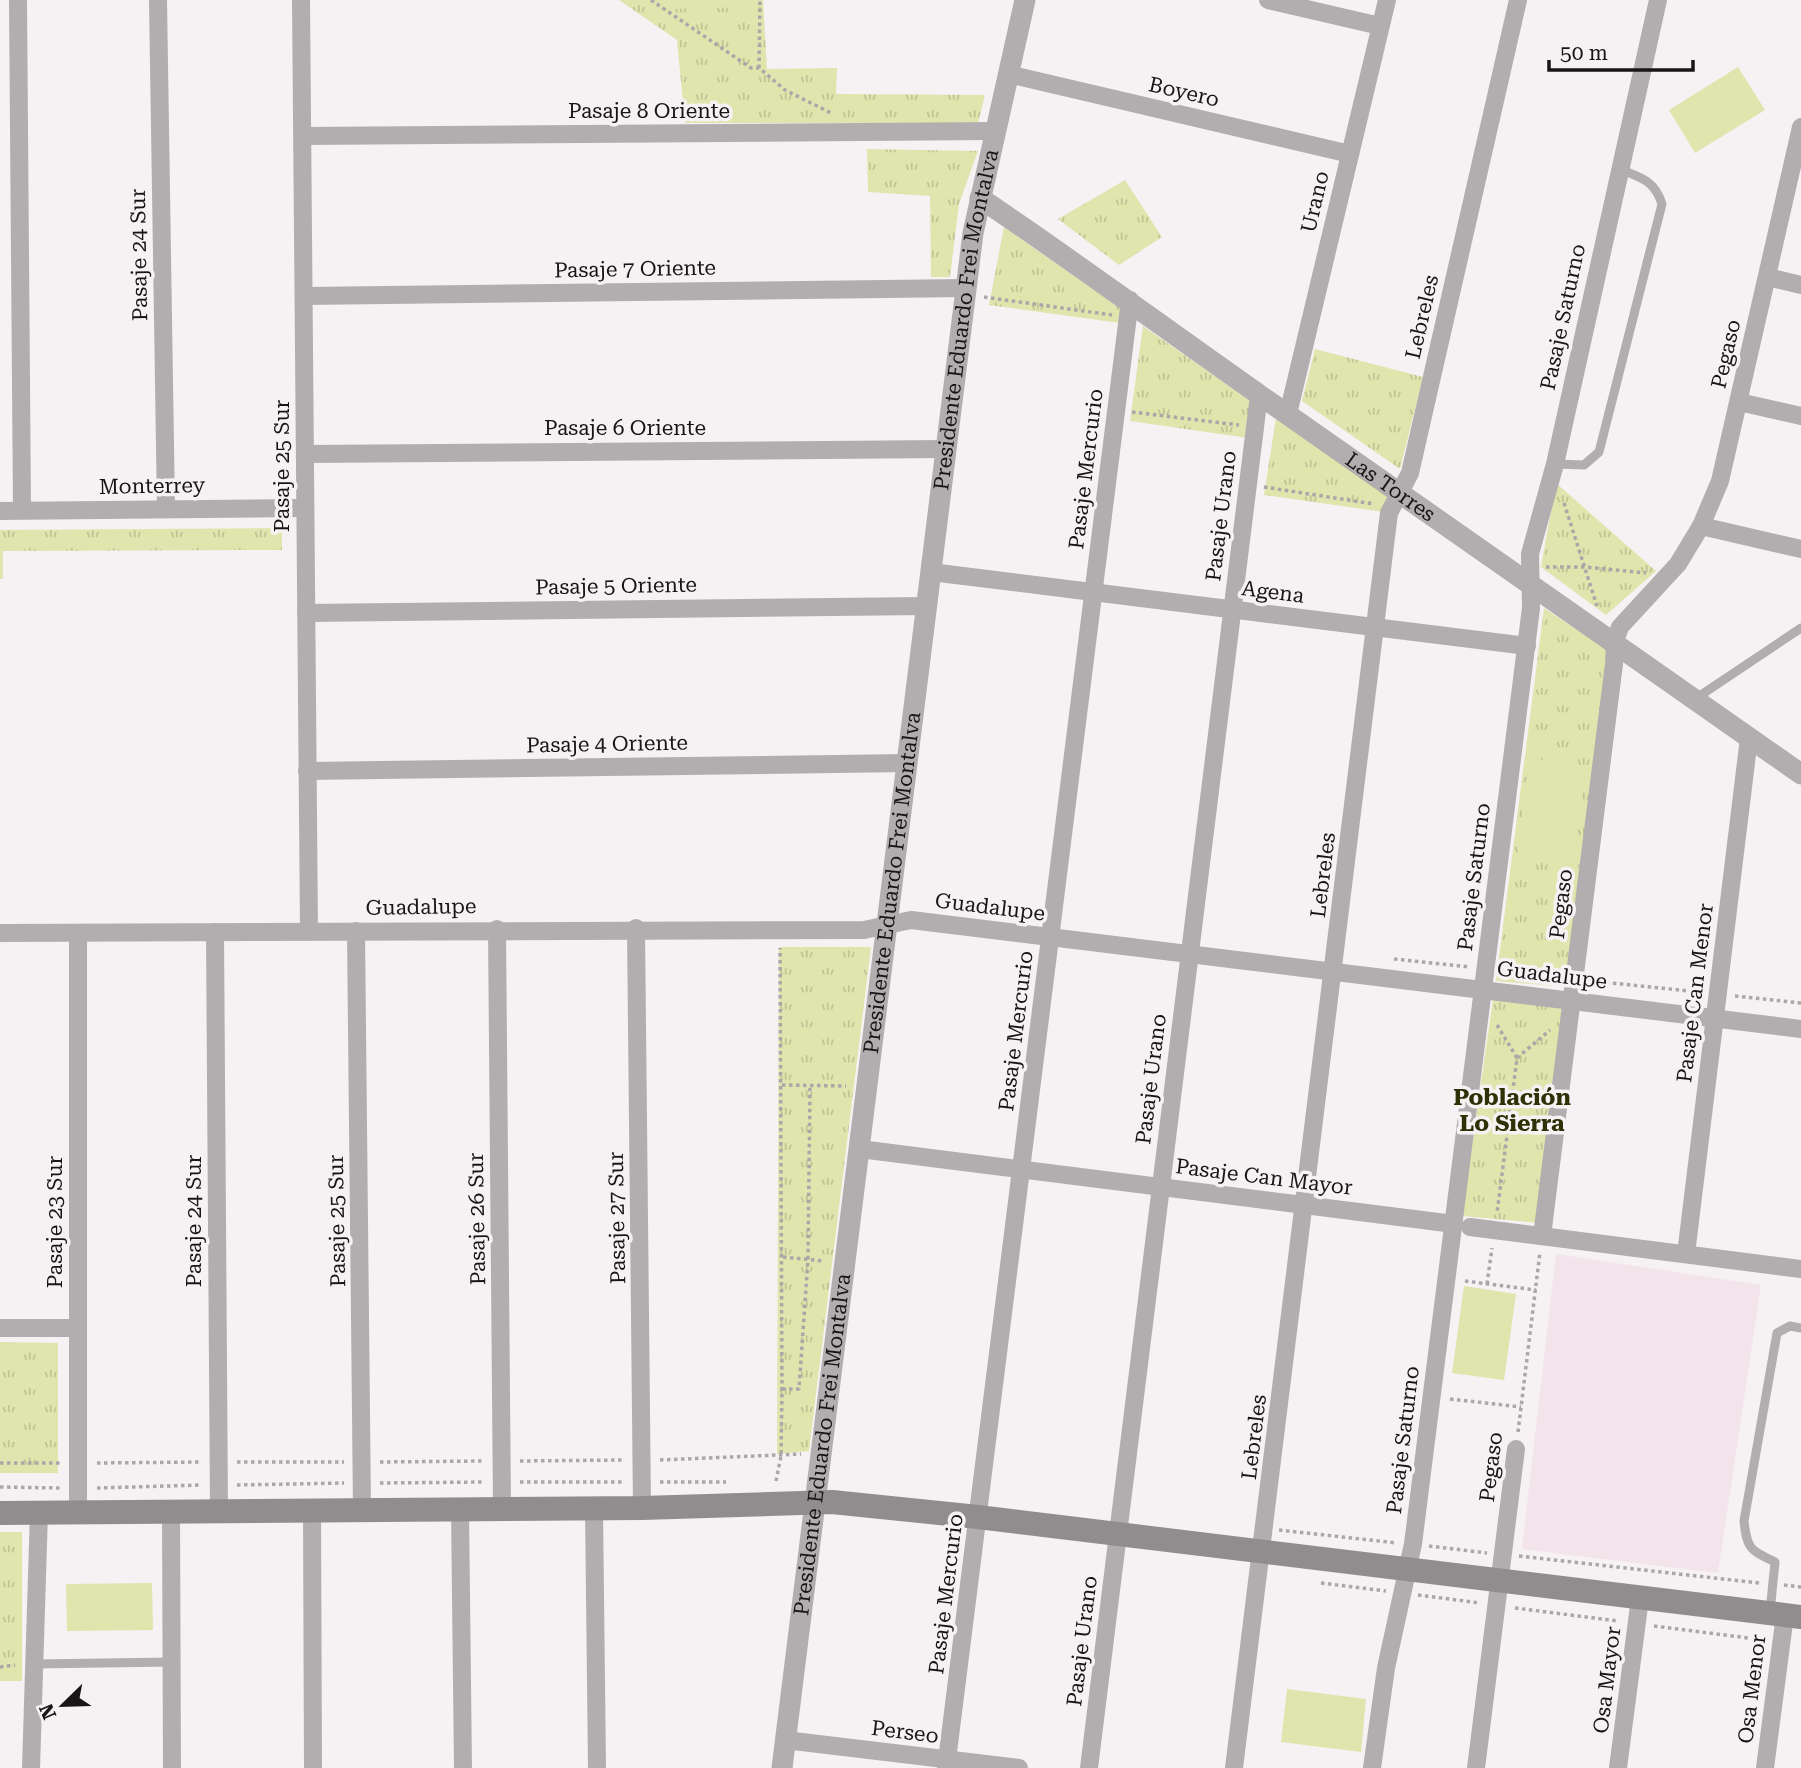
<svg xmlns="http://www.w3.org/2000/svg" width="1801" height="1768" viewBox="0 0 1801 1768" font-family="'Roboto Serif',serif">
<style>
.built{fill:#f2e4ea}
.grass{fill:url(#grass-tufts)}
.pitch{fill:#e0e5ae}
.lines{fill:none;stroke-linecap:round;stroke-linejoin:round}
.path{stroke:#aba7a8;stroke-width:3.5;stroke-dasharray:3.5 3.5;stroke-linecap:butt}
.service{stroke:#b1aeaf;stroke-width:9}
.minor{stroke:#b1aeaf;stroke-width:18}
.tertiary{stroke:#b1aeaf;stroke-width:21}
.secondary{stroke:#918d8f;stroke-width:24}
.labels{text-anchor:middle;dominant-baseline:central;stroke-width:7;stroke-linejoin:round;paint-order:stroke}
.street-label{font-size:21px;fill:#171516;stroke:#f6f1f3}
.neighbourhood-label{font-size:23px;font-weight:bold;fill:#2e3006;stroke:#f6f1f3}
</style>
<defs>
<pattern id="grass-tufts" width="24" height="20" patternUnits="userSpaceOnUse" patternTransform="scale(1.75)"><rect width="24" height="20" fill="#e0e5ae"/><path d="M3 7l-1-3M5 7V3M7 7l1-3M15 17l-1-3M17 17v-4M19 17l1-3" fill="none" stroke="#bfc495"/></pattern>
</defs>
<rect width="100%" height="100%" fill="#f6f1f3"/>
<path class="built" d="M 1556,1254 L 1761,1285 L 1718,1573 L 1522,1549 Z"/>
<g class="grass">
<path d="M 619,0 L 763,0 L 767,69 L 837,68 L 836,94 L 985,95 L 978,123 L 685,123 L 677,40 Z"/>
<path d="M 867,149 L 978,151 L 959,204 L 950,277 L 931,277 L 930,196 L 868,192 Z"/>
<path d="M 1125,180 L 1162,237 L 1119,265 L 1058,219 Z"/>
<path d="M 1004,227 L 1124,311 L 1120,323 L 989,305 Z"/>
<path d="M 1143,326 L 1253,403 L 1248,438 L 1130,421 Z"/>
<path d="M 1315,349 L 1423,377 L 1400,469 L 1302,401 Z"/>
<path d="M 1276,418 L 1388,494 L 1384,512 L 1264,495 Z"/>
<path d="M 1556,483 L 1656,571 L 1606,615 L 1541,567 Z"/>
<path d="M 282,528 L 282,550 L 3,551 L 3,579 L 0,579 L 0,530 Z"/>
<path d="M 1544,608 L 1609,651 L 1568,987 L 1496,981 Z"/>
<path d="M 779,947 L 871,947 L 809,1451 L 777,1454 Z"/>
<path d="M 1493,999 L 1564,1009 L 1539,1223 L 1462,1216 Z"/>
<path d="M 0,1342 L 58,1343 L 58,1473 L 0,1473 Z"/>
<rect x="0" y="1532" width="22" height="149"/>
</g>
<g class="pitch">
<path d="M 673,0 L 750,0 L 750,7 L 673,9 Z"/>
<path d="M 1738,67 L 1765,110 L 1695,153 L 1669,110 Z"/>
<path d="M 1531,758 L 1586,766 L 1573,862 L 1518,854 Z"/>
<path d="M 1464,1286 L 1516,1294 L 1504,1380 L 1452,1373 Z"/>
<path d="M 152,1583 L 153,1630 L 67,1631 L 66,1584 Z"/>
<path d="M 1287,1689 L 1366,1699 L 1361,1752 L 1281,1742 Z"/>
</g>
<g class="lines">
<g class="path">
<path d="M 651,0 L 751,68 L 759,68 L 785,90 L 831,113"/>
<path d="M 759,68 L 760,0"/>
<path d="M 984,297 L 1112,315"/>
<path d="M 1132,412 L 1239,425"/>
<path d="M 1264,487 L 1374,504"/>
<path d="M 1564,503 L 1597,606"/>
<path d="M 1546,567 L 1585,567 L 1646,573"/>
<path d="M 1394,959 L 1470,967"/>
<path d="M 1502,970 L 1557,977"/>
<path d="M 1592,981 L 1699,992"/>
<path d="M 1735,996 L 1801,1003"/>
<path d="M 1497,1025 L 1517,1058 L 1497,1213"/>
<path d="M 1517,1058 L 1550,1030"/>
<path d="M 782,1085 L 846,1086"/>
<path d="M 783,1257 L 824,1261"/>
<path d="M 1465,1281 L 1536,1290"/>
<path d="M 1487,1284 L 1492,1248"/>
<path d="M 782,1389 L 799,1389 L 808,1259 L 810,1086"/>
<path d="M 1450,1399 L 1521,1407"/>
<path d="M 1518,1432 L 1540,1252"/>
<path d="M 660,1460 L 801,1454"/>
<path d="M 520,1461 L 624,1460"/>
<path d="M 237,1462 L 344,1462"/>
<path d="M 380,1462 L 484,1461"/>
<path d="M 0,1463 L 61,1463"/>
<path d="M 97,1463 L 201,1462"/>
<path d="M 776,1481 L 781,1456 L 782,1389 L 780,948"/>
<path d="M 520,1482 L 624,1482"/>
<path d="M 660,1482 L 726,1482"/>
<path d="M 380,1483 L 484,1482"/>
<path d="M 237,1485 L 344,1483"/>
<path d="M 0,1487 L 61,1488"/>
<path d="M 97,1488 L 201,1485"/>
<path d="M 1279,1530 L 1397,1543"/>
<path d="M 1429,1546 L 1487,1553"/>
<path d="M 1519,1556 L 1759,1583"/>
<path d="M 1321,1583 L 1386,1591"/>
<path d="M 1784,1585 L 1801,1587"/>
<path d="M 1418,1595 L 1480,1603"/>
<path d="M 1515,1608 L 1618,1621"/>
<path d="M 1654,1626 L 1764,1640"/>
<path d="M 0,1667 L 15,1665"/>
</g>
<g class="service">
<path d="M 1555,464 L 1584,465 L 1599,452 L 1662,204 C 1655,181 1641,177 1619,169"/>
<path d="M 1695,699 L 1801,628"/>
<path d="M 1770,1612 L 1775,1562 C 1750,1550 1747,1549 1744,1521 L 1777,1333 L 1790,1326 L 1801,1328"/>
<path d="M 34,1664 L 172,1662"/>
</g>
<g class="minor">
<path d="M 18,0 L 22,510"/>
<path d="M 158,0 L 166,509"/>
<path d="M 301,0 L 309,931"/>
<path d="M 1268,0 L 1380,26"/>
<path d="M 1008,74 L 1350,154"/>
<path d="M 303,136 L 995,131"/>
<path d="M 1767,277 L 1801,285"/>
<path d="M 304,296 L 966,288"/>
<path d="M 1739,402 L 1801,416"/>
<path d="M 1288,414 L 1387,0"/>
<path d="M 305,454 L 946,449"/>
<path d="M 0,511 L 305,508"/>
<path d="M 1701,526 L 1801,549"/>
<path d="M 931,572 L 1527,646"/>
<path d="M 306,613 L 927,606"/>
<path d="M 307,771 L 908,763"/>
<path d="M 636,928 L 642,1508"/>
<path d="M 497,929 L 502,1509"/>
<path d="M 356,931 L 362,1510"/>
<path d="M 215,932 L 219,1511"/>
<path d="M 0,933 L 864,930 L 911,920 L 1801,1029"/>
<path d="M 860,1149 L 1454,1224"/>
<path d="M 1470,1227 L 1801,1269"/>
<path d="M 1542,1236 L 1614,664 L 1615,641 L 1620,627 L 1678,564 L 1701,526 L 1720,481 L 1801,127"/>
<path d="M 1686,1254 L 1749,738"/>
<path d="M 0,1328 L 78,1328"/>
<path d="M 594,1508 L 597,1768"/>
<path d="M 460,1509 L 463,1768"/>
<path d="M 312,1510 L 313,1768"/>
<path d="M 171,1511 L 172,1768"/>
<path d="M 78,1512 L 78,933"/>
<path d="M 785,1740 L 1019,1768"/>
<path d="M 31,1768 L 39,1512"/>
<path d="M 946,1768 L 1130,300"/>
<path d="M 1089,1768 L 1259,395"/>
<path d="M 1234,1768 L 1389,513 L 1410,473 L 1518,0"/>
<path d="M 1372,1768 L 1386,1668 L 1413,1544 L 1531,608 L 1530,554 L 1555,464 L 1658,0"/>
<path d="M 1476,1768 L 1516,1449"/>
<path d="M 1618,1768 L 1640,1598"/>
<path d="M 1765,1768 L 1785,1615"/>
</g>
<g class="tertiary">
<path id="s1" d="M 980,198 C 1075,262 1167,330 1261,396 C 1440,523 1622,647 1801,774"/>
<path id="s2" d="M 782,1768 L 973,233 L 1025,0"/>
</g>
<path class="secondary" d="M 0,1513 L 642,1508 L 832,1502 L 978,1517 L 1801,1617"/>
</g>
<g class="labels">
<g class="street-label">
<text transform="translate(1184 92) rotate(13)">Boyero</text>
<text x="649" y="111">Pasaje 8 Oriente</text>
<text transform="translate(1315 202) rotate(-77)">Urano</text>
<text transform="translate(139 255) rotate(-91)">Pasaje 24 Sur</text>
<text transform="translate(635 269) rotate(-1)">Pasaje 7 Oriente</text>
<text transform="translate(1422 317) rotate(-77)">Lebreles</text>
<text transform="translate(1563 317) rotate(-78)">Pasaje Saturno</text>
<text stroke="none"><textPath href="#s2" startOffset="1460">Presidente Eduardo Frei Montalva</textPath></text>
<text transform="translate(1726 354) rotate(-77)">Pegaso</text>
<text x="625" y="428">Pasaje 6 Oriente</text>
<text transform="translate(282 466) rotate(-90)">Pasaje 25 Sur</text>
<text transform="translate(1086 469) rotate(-83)">Pasaje Mercurio</text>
<text transform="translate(152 486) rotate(-1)">Monterrey</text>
<text stroke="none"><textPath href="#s1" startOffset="502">Las Torres</textPath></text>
<text transform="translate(1221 516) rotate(-83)">Pasaje Urano</text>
<text transform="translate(616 586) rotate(-1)">Pasaje 5 Oriente</text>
<text transform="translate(1273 592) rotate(7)">Agena</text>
<text transform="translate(607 744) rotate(-1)">Pasaje 4 Oriente</text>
<text transform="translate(1323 875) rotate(-83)">Lebreles</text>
<text transform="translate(1474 877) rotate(-83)">Pasaje Saturno</text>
<text stroke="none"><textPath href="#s2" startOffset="892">Presidente Eduardo Frei Montalva</textPath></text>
<text transform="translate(1561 904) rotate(-83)">Pegaso</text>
<text transform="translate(421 907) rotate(-1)">Guadalupe</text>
<text transform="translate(990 907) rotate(7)">Guadalupe</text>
<text transform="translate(1552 975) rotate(7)">Guadalupe</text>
<text transform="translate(1695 993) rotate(-83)">Pasaje Can Menor</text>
<text transform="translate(1016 1031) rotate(-83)">Pasaje Mercurio</text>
<text transform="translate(1151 1079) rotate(-83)">Pasaje Urano</text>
<text transform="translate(1264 1177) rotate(7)">Pasaje Can Mayor</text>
<text transform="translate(617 1218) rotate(-91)">Pasaje 27 Sur</text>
<text transform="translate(477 1219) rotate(-91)">Pasaje 26 Sur</text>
<text transform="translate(194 1221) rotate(-90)">Pasaje 24 Sur</text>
<text transform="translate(337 1221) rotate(-91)">Pasaje 25 Sur</text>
<text transform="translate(55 1222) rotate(-90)">Pasaje 23 Sur</text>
<text transform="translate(1254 1437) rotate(-83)">Lebreles</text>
<text transform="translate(1403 1440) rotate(-83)">Pasaje Saturno</text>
<text stroke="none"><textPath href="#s2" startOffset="326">Presidente Eduardo Frei Montalva</textPath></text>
<text transform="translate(1491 1467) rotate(-83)">Pegaso</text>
<text transform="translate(946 1594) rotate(-83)">Pasaje Mercurio</text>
<text transform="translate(1082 1641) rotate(-83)">Pasaje Urano</text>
<text transform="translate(1607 1680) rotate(-83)">Osa Mayor</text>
<text transform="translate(1752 1689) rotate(-83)">Osa Menor</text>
<text transform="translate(905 1732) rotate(7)">Perseo</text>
</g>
<g class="neighbourhood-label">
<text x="1512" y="1097">Población<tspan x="1512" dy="26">Lo Sierra</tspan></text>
</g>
</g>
<g transform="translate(63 1705) rotate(247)" stroke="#f6f1f3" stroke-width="5" paint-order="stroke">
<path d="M0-5L12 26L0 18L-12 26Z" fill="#171516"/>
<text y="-10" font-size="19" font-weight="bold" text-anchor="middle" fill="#171516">N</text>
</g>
<path d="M1549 60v10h144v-10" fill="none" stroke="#171516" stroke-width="3.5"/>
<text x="1560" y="60" font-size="21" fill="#171516" stroke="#f6f1f3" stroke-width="5" paint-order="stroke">50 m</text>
</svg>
